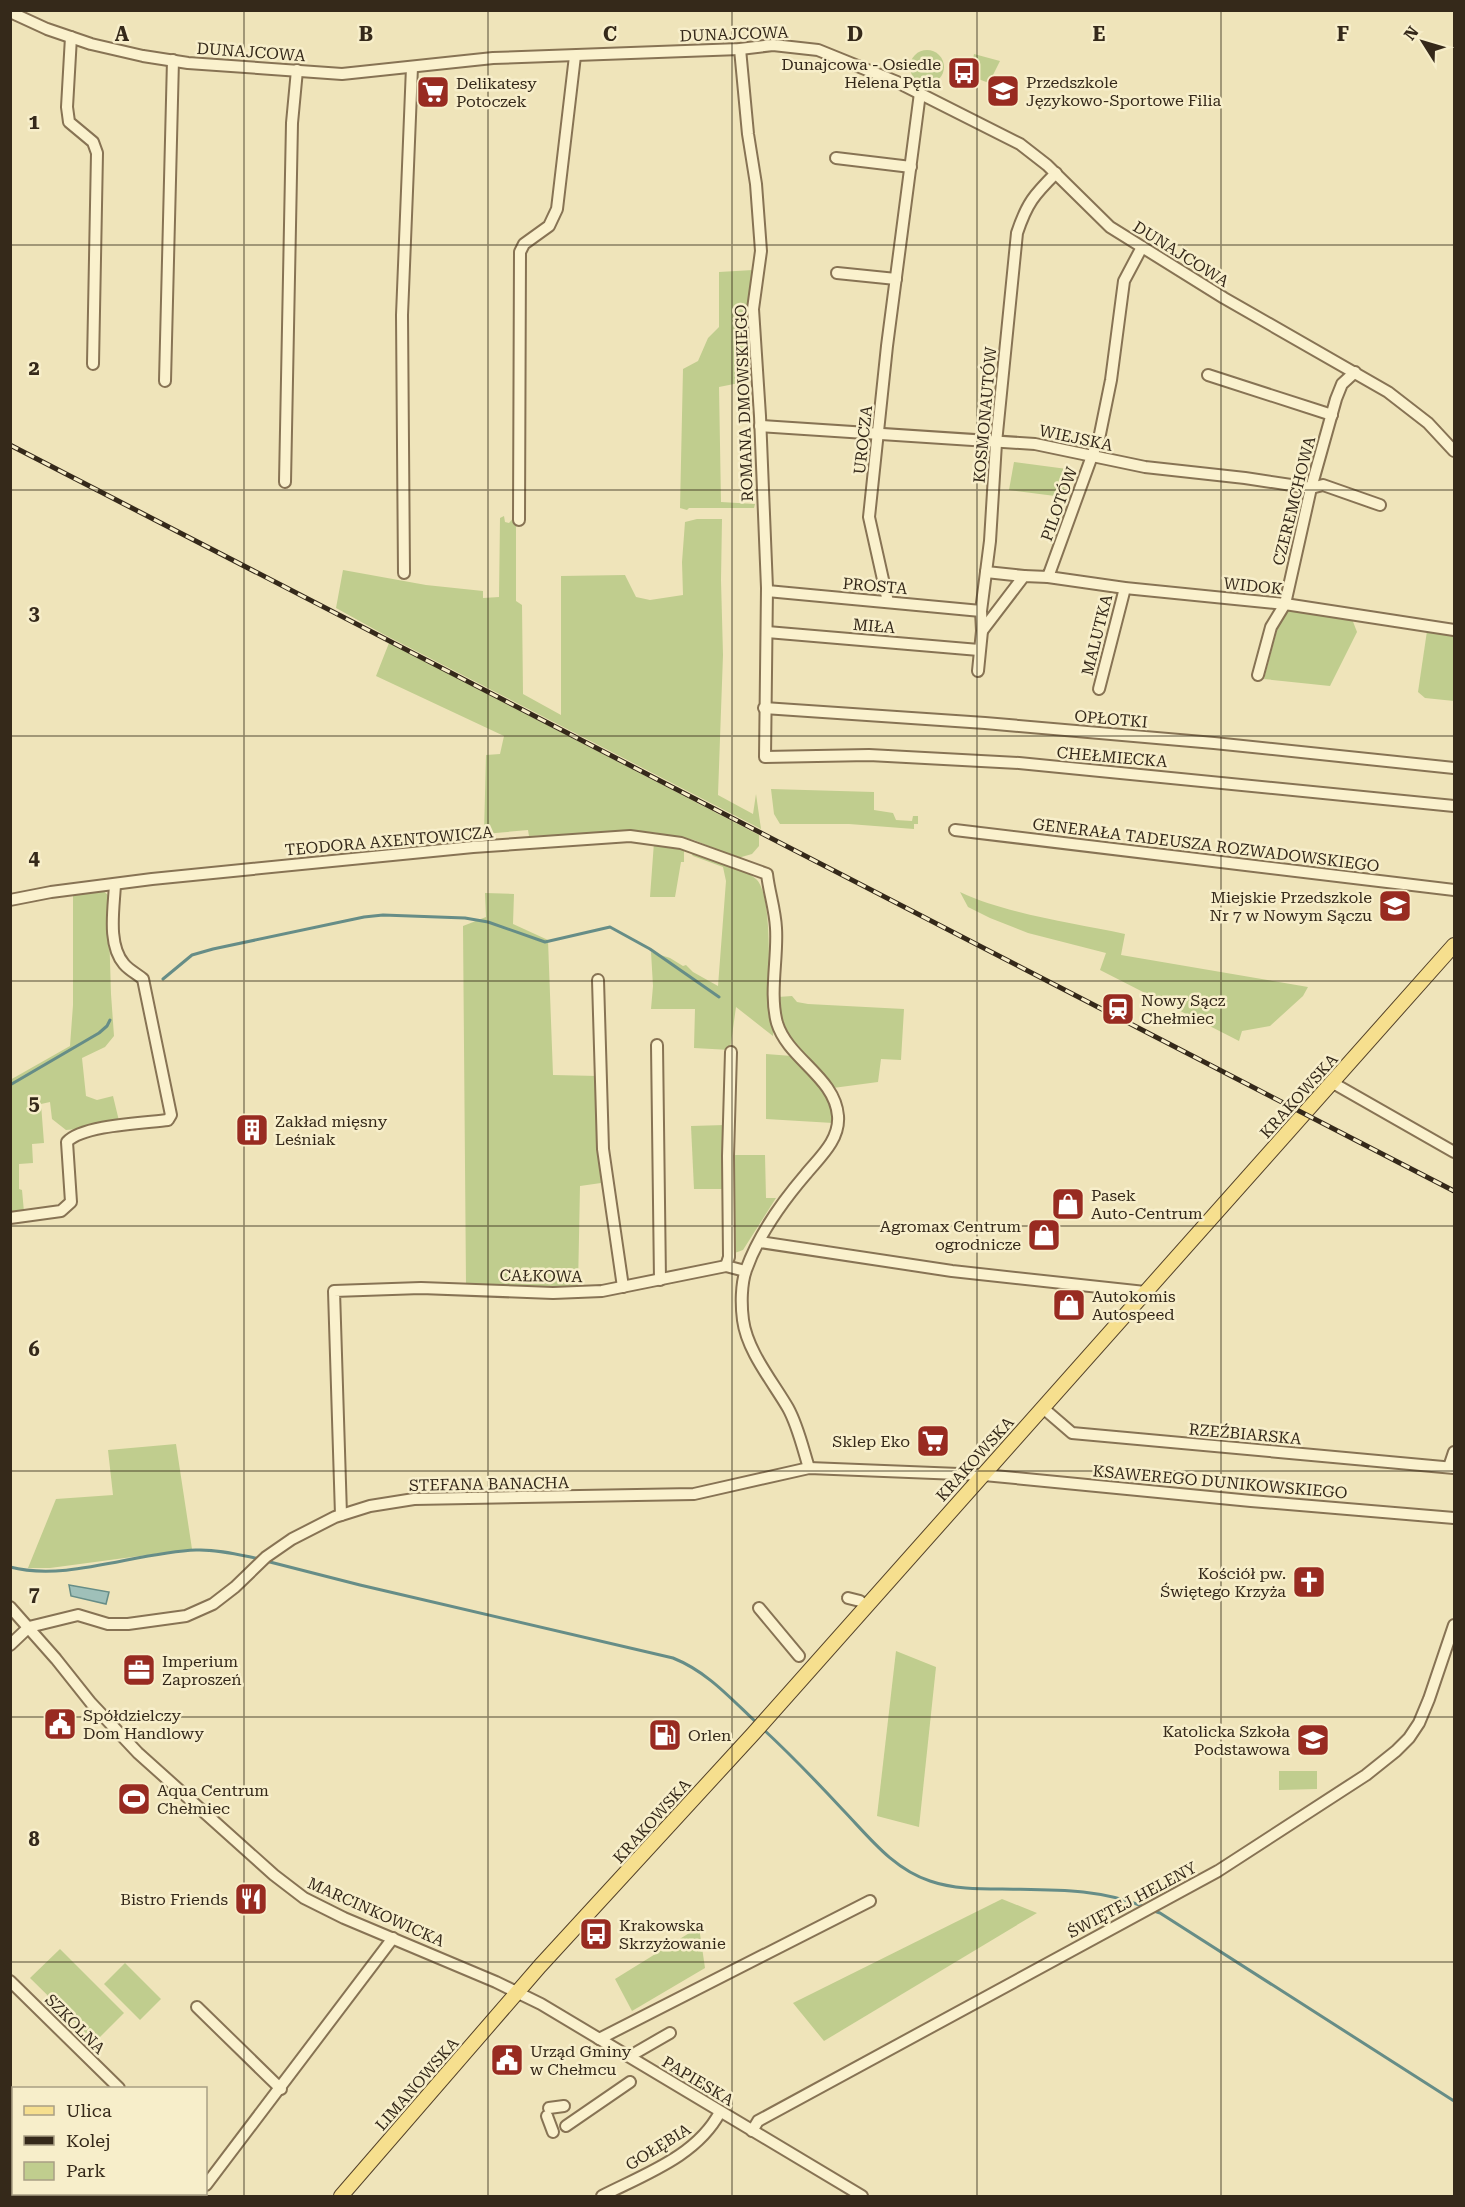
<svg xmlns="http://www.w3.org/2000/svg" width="1465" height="2207" viewBox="0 0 1465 2207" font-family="'Roboto Serif',serif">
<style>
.green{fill:#c0cd8e}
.water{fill:#9fc0b9;stroke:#668d87;stroke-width:1.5}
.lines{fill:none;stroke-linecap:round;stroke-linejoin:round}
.stream{stroke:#668d87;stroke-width:3}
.minor-casing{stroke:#877354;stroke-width:14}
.major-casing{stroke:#534129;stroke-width:16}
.minor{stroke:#faf1cd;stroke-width:10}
.major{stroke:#f6df8e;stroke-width:14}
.rail-casing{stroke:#35291a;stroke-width:5}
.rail{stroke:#f7eeca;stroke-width:3;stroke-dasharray:9;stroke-linecap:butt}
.grid{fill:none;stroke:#35291a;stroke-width:1.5;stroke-opacity:0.55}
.labels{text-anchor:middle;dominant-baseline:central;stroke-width:5;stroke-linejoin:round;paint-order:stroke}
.street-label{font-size:16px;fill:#35291a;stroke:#f7eeca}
.poi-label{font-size:16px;fill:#35291a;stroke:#f7eeca;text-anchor:start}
.grid-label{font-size:20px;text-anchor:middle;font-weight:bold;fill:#35291a;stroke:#f7eeca;stroke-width:5;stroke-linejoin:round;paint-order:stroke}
</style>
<rect width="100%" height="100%" fill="#efe4ba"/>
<g class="green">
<circle cx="927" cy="67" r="17"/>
<path d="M 974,54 L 1000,61 L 989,83 L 970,76 Z"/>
<path d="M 753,270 L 747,313 L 749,381 L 719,387 L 721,502 L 755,504 L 754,508 L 689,508 L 687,510 L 680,508 L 683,369 L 698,361 L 708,338 L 719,327 L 719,272 Z"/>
<path d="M 1014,462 L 1067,469 L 1063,497 L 1009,490 Z"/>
<path d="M 516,515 L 516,601 L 522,605 L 523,694 L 561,715 L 561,576 L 625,575 L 636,597 L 650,600 L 683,595 L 682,562 L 685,522 L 697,519 L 722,519 L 721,580 L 723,655 L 718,795 L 753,814 L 756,794 L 761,829 L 383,634 L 336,608 L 343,570 L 426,585 L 483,591 L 483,598 L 499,597 L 500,518 L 504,516 L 505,522 L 509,523 Z"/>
<path d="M 1289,611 L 1352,619 L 1357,632 L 1330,686 L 1264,679 L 1281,615 Z"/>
<path d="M 1427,631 L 1454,634 L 1454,701 L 1425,698 L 1418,692 Z"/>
<path d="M 389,643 L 759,835 L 759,846 L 752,854 L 738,858 L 694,840 L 652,832 L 529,836 L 528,830 L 484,834 L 486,755 L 500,754 L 504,736 L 376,676 Z"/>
<path d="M 771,789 L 874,792 L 874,810 L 893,813 L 896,820 L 912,821 L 913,816 L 918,816 L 918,824 L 914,824 L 914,829 L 849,824 L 780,824 L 774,814 Z"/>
<path d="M 654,842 L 684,848 L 684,862 L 681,862 L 675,897 L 650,897 Z"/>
<path d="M 692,851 C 713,859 740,865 756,879 C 773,894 768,975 769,998 C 770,1011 774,1023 773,1036 L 736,1007 L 730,1050 L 694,1048 L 695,1009 L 651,1009 L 653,986 L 651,952 L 670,958 L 683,966 L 686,965 L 693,972 L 718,986 L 726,881 L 723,867 L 693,856 L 690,852 Z"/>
<path d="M 102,890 L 108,895 L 111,994 L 114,1036 L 105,1047 L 82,1058 L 86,1096 L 97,1100 L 113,1096 L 120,1125 L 66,1130 L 52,1119 L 50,1102 L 41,1104 L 44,1143 L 32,1144 L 33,1163 L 19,1164 L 19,1189 L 22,1190 L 24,1212 L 11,1214 L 10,1080 L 70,1046 L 73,1005 L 73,895 Z"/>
<path d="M 960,892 C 1006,914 1074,923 1125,934 L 1121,955 L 1308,987 L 1303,996 L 1270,1026 L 1242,1031 L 1239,1041 L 1100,970 L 1106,953 L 1028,933 L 990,918 L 968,907 Z"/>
<path d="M 485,893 L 514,894 L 513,924 L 548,940 L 553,1075 L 598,1076 L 601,1183 L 580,1186 L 578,1287 L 466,1285 L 463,926 L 486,917 Z"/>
<path d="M 792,996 L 797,1002 L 808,1004 L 904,1009 L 901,1060 L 881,1059 L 878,1082 L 833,1088 L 785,1033 L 780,1013 L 778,997 Z"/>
<path d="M 766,1054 L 792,1056 L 821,1087 L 831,1104 L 833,1123 L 766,1119 Z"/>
<path d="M 725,1125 L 723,1189 L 694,1189 L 691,1126 Z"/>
<path d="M 732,1155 L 765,1155 L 766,1198 L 776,1198 L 743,1250 L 732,1254 Z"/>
<path d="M 176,1444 L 192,1549 L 50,1568 L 28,1568 L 56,1499 L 113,1495 L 108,1450 Z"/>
<path d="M 896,1651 L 936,1667 L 919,1827 L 877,1816 Z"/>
<path d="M 1279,1771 L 1317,1771 L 1317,1789 L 1279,1790 Z"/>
<path d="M 1002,1899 L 1037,1913 L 824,2041 L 793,2003 Z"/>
<path d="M 699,1927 L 705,1968 L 632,2011 L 615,1979 Z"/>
<path d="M 60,1949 L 124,2013 L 95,2042 L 30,1978 Z"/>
<path d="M 125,1963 L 161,1999 L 140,2020 L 104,1984 Z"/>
</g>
<path class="water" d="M 69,1585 L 109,1592 L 106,1604 L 71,1596 Z"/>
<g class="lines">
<g class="stream">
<path d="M 163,979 L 192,955 L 213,949 L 364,917 L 383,915 L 465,918 L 488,922 L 545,942 L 610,927 L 650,949 L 719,997"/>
<path d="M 10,1085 L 99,1033 L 107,1026 L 110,1020"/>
<path d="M 266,1561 L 360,1585 L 673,1658 C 708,1672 731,1699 758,1724"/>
<path d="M 10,1567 C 67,1582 137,1552 196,1550 C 217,1549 240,1555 260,1559"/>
<path d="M 763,1729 C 791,1755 817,1782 843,1810 C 869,1837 893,1869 930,1881 C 953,1889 978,1889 1002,1889 C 1053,1890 1097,1888 1145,1907"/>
<path d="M 1151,1910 L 1160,1913 L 1454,2101"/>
</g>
<defs>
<g id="minor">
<path d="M 10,12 L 47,29 L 91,44 L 143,56 L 188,63 L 342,74 L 493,58 L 740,49 L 773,45 L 818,50 L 897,82 L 1020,144 L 1047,165 L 1110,227 L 1224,298 L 1388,392 L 1428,423 L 1454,451"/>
<path d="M 71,37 L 67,107 L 69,122 L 93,142 L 97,153 L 93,364"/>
<path d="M 740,49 L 748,134 L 756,184 L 761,251 L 753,309 L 760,416 L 767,588 L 765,757 L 869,755 L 1019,763 L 1454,806"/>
<path d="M 836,158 L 911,167"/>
<path d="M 837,273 L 896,279"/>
<path d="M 1208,375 L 1332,415"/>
<path d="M 165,381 L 173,60"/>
<path d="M 760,426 L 1035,444 L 1145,467 L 1245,478 L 1311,488 L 1323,485 L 1380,505"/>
<path d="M 285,482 L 292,123 L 297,70"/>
<path d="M 519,520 L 520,252 L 524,244 L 549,226 L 557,209 L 575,56"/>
<path d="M 986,572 L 1024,576"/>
<path d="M 404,573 L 402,315 L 412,67"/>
<path d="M 1048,577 L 1125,588 L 1285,604 L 1454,630"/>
<path d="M 767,591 L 981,611"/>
<path d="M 888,602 L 869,517 L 887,346 L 920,93"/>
<path d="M 982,631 L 1024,576 L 1048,577 L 1100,434 L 1111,380 L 1124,281 L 1142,247"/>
<path d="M 767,632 L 979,650"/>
<path d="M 978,671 L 982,631 L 981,611 L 990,541 L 996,443 L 1017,233 C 1027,203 1034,195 1056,173"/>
<path d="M 1258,675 L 1271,627 L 1285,604 L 1311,488 L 1336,399 L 1342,384 L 1355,372"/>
<path d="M 1099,689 L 1125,588"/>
<path d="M 764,708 L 985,723 L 1214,743 L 1454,768"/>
<path d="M 955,830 L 1454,890"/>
<path d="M 10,900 L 51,892 L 152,879 L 473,847 L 630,836 L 681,843 L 767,874 C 769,892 775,909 776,928 C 778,958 769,993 777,1023 C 788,1059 835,1077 838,1116 C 840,1140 819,1158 806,1174 C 782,1202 758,1236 746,1270 C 741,1284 741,1305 743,1320 C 747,1351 773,1382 788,1408 C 798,1426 803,1449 809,1468"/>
<path d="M 598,980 L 603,1149 L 623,1287"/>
<path d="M 657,1045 L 660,1280"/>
<path d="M 1333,1083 L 1454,1152"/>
<path d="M 10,1218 L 61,1211 L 71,1202 L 67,1142 C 82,1125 144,1123 168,1120 L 171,1115 L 143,979 C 137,974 129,970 124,964 C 107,944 114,908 115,884"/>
<path d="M 760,1242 L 952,1271 L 1145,1292"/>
<path d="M 726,1266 L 729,1257 L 728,1156 L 731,1052"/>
<path d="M 1043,1408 L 1072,1433 L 1454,1468"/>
<path d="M 1449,1467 L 1454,1452"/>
<path d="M 341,1515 L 334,1291 L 421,1288 L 553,1293 L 602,1291 L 726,1266 L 745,1271"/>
<path d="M 848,1598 L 860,1601"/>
<path d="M 10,1607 L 56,1659 L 91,1703 L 138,1753 L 274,1875 L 304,1898 L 344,1918 L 496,1982 L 541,2004 L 862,2196"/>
<path d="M 759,1608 L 799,1656"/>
<path d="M 10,1645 L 29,1627 L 78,1615 L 108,1624 L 128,1624 L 186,1616 L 213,1604 L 235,1587 L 266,1557 L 292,1539 L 335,1517 L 370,1506 L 414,1499 L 694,1494 L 809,1468 L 984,1475 L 1251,1501 L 1454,1518"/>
<path d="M 10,1981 L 119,2088"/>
<path d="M 197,2007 L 281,2089"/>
<path d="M 599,2039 L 870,1901"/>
<path d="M 637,2052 L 670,2033"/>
<path d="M 549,2108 L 564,2106"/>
<path d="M 547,2116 L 553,2132"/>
<path d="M 566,2126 L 630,2082"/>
<path d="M 752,2131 L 758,2121 L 1218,1871 L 1366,1775 L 1396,1751 L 1409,1738 L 1419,1723 L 1429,1699 L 1454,1625"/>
<path d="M 10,2140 L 14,2143"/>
<path d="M 206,2185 L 393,1938"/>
<path d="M 65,2194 L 68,2196"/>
<path d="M 195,2196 L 198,2194"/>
<path d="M 602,2196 C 645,2174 697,2156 720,2112"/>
</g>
<path id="major" d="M 341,2196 L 540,1966 L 753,1734 L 1454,945"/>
</defs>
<use href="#minor" class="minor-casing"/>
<use href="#major" class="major-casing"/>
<use href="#minor" class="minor"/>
<use href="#major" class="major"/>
<defs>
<path id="rail" d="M 10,445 L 1454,1191"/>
</defs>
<use href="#rail" class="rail-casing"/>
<use href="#rail" class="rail"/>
</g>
<path class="grid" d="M 244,10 L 244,2196M 488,10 L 488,2196M 732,10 L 732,2196M 977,10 L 977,2196M 1221,10 L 1221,2196M 10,245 L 1454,245M 10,490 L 1454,490M 10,736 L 1454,736M 10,981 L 1454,981M 10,1226 L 1454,1226M 10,1471 L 1454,1471M 10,1717 L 1454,1717M 10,1962 L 1454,1962"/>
<defs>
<symbol id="bus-square" viewBox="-11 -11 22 22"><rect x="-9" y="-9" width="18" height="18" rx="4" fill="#982b21" stroke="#f7eeca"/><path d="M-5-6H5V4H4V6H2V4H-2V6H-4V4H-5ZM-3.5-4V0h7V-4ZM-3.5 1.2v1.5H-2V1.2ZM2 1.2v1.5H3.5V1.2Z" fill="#fff"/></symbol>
<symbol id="school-square" viewBox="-11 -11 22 22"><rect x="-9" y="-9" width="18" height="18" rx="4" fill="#982b21" stroke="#f7eeca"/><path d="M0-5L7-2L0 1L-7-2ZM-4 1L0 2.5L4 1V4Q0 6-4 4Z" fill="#fff"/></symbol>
<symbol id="supermarket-square" viewBox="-11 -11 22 22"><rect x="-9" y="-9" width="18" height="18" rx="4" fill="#982b21" stroke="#f7eeca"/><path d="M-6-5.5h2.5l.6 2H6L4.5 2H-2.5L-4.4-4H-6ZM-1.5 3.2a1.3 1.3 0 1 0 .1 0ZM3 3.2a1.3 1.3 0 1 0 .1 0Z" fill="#fff"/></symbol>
<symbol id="station-square" viewBox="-11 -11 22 22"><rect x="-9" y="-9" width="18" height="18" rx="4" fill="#982b21" stroke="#f7eeca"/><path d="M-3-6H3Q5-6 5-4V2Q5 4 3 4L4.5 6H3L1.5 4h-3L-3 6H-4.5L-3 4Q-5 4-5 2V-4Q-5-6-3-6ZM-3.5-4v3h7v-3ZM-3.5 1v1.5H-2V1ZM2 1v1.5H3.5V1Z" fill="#fff"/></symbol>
<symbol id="building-square" viewBox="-11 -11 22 22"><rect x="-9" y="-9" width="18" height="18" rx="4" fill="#982b21" stroke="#f7eeca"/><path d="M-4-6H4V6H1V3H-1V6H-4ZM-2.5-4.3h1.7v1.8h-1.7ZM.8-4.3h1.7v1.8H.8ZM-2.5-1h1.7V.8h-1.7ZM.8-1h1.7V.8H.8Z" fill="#fff"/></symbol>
<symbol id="shop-square" viewBox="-11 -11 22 22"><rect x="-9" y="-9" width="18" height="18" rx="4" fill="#982b21" stroke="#f7eeca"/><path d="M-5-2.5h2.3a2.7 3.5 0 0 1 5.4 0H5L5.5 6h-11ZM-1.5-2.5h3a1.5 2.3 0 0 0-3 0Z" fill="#fff"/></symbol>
<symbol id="church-square" viewBox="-11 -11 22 22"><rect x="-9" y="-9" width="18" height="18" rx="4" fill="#982b21" stroke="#f7eeca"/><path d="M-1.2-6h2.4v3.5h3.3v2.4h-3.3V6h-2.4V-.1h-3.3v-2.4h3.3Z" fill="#fff"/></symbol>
<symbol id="office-square" viewBox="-11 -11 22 22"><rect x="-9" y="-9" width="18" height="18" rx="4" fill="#982b21" stroke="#f7eeca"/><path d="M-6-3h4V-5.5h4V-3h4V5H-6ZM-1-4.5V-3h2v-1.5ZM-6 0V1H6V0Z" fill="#fff"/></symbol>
<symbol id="civic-square" viewBox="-11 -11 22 22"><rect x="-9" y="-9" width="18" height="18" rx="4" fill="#982b21" stroke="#f7eeca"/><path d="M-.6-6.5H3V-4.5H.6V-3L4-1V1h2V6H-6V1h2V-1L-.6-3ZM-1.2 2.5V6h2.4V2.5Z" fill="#fff"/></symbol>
<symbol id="fuel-square" viewBox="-11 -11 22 22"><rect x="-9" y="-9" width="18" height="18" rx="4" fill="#982b21" stroke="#f7eeca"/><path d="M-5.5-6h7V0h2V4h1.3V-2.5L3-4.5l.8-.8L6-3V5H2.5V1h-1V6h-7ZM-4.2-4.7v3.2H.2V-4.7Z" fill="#fff"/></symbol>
<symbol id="stadium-square" viewBox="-11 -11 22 22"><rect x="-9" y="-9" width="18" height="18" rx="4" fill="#982b21" stroke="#f7eeca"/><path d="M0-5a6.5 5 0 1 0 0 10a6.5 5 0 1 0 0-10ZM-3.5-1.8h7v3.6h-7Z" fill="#fff"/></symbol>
<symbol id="restaurant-square" viewBox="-11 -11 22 22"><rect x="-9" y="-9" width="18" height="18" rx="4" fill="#982b21" stroke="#f7eeca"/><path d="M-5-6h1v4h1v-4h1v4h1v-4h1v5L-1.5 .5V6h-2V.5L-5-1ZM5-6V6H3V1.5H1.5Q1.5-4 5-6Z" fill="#fff"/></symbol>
</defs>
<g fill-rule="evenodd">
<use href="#bus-square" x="945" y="54" width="38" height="38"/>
<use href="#school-square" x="984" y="72" width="38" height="38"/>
<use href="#supermarket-square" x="414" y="73" width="38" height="38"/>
<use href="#school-square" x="1376" y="887" width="38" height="38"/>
<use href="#station-square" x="1099" y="990" width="38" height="38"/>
<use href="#building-square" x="233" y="1111" width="38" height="38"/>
<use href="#shop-square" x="1049" y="1185" width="38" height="38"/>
<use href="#shop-square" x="1025" y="1216" width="38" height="38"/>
<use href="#shop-square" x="1050" y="1286" width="38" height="38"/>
<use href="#supermarket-square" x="914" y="1422" width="38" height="38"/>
<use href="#church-square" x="1290" y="1563" width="38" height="38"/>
<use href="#office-square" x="120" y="1651" width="38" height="38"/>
<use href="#civic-square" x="41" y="1705" width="38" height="38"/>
<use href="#fuel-square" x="646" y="1716" width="38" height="38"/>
<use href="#school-square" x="1294" y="1721" width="38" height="38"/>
<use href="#stadium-square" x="115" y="1780" width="38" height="38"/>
<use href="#restaurant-square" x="232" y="1880" width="38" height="38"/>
<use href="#bus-square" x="577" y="1915" width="38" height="38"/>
<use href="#civic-square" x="488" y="2041" width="38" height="38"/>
</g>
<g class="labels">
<g class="street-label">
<text transform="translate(734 34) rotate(-2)">DUNAJCOWA</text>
<text transform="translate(251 52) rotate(4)">DUNAJCOWA</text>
<text transform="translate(1181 254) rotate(32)">DUNAJCOWA</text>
<text transform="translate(744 403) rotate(-92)">ROMANA DMOWSKIEGO</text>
<text transform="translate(985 415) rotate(-85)">KOSMONAUTÓW</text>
<text transform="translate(1076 438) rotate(12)">WIEJSKA</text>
<text transform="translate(863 440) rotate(-84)">UROCZA</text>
<text transform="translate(1294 501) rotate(-76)">CZEREMCHOWA</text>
<text transform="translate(1059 504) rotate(-70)">PILOTÓW</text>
<text transform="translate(875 586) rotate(5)">PROSTA</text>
<text transform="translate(1253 586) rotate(6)">WIDOK</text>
<text transform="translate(874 626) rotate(5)">MIŁA</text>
<text transform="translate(1097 635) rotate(-76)">MALUTKA</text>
<text transform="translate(1111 719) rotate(5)">OPŁOTKI</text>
<text transform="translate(1112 757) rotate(5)">CHEŁMIECKA</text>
<text transform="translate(389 841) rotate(-5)">TEODORA AXENTOWICZA</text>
<text transform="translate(1206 845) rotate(7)">GENERAŁA TADEUSZA ROZWADOWSKIEGO</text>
<text transform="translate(1299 1096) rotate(-48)">KRAKOWSKA</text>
<text transform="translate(541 1276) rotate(1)">CAŁKOWA</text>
<text transform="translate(1245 1434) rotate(5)">RZEŹBIARSKA</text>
<text transform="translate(975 1459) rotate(-48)">KRAKOWSKA</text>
<text transform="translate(1220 1482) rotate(5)">KSAWEREGO DUNIKOWSKIEGO</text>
<text transform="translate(489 1484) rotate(-1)">STEFANA BANACHA</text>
<text transform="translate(652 1821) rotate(-48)">KRAKOWSKA</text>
<text transform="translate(1132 1900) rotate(-28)">ŚWIĘTEJ HELENY</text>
<text transform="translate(376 1912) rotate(24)">MARCINKOWICKA</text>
<text transform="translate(75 2024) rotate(45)">SZKOLNA</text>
<text transform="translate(698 2081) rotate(31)">PAPIESKA</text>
<text transform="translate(417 2084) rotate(-49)">LIMANOWSKA</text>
<text transform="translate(658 2147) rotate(-32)">GOŁĘBIA</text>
</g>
<g class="poi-label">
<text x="941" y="64" text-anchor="end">Dunajcowa - Osiedle<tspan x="941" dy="18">Helena Pętla</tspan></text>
<text x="1026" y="82">Przedszkole<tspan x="1026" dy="18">Językowo-Sportowe Filia</tspan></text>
<text x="456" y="83">Delikatesy<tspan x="456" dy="18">Potoczek</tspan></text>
<text x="1372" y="897" text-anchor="end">Miejskie Przedszkole<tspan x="1372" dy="18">Nr 7 w Nowym Sączu</tspan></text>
<text x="1141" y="1000">Nowy Sącz<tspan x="1141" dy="18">Chełmiec</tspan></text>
<text x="275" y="1121">Zakład mięsny<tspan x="275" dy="18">Leśniak</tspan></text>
<text x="1091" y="1195">Pasek<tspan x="1091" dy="18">Auto-Centrum</tspan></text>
<text x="1021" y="1226" text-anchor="end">Agromax Centrum<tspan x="1021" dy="18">ogrodnicze</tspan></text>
<text x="1092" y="1296">Autokomis<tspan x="1092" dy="18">Autospeed</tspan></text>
<text x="910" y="1441" text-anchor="end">Sklep Eko</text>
<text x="1286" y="1573" text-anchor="end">Kościół pw.<tspan x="1286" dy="18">Świętego Krzyża</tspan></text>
<text x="162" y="1661">Imperium<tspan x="162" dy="18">Zaproszeń</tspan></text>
<text x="83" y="1715">Spółdzielczy<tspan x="83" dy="18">Dom Handlowy</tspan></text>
<text x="1290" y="1731" text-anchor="end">Katolicka Szkoła<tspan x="1290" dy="18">Podstawowa</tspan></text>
<text x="688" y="1735">Orlen</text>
<text x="157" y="1790">Aqua Centrum<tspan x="157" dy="18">Chełmiec</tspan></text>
<text x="228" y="1899" text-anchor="end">Bistro Friends</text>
<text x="619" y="1925">Krakowska<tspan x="619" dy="18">Skrzyżowanie</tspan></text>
<text x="530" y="2051">Urząd Gminy<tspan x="530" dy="18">w Chełmcu</tspan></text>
</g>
</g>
<g class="grid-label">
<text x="122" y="41">A</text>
<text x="366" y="41">B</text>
<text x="610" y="41">C</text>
<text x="855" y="41">D</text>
<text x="1099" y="41">E</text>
<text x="1343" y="41">F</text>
<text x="34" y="129">1</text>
<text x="34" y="375">2</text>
<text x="34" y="620">3</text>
<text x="34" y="865">4</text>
<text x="34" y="1110">5</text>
<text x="34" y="1356">6</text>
<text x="34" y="1601">7</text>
<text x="34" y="1846">8</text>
</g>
<rect width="1465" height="2207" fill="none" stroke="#35291a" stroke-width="24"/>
<rect x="12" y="2087" width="195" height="108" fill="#f7eeca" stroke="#a99f84" stroke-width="1.5"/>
<rect x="24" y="2106" width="30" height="9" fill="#f6df8e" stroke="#a99f84" stroke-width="1.5"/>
<text x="66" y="2117" font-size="18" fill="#35291a">Ulica</text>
<rect x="24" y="2136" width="30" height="9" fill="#35291a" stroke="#a99f84" stroke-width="1.5"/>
<text x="66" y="2147" font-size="18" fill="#35291a">Kolej</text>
<rect x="24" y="2162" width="30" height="18" fill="#c0cd8e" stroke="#a99f84" stroke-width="1.5"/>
<text x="66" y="2177" font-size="18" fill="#35291a">Park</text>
<g transform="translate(1423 42) rotate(307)" stroke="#f7eeca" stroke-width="4.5" paint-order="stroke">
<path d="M0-4.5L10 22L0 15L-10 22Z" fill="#35291a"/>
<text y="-9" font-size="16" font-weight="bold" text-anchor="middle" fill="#35291a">N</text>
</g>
</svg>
